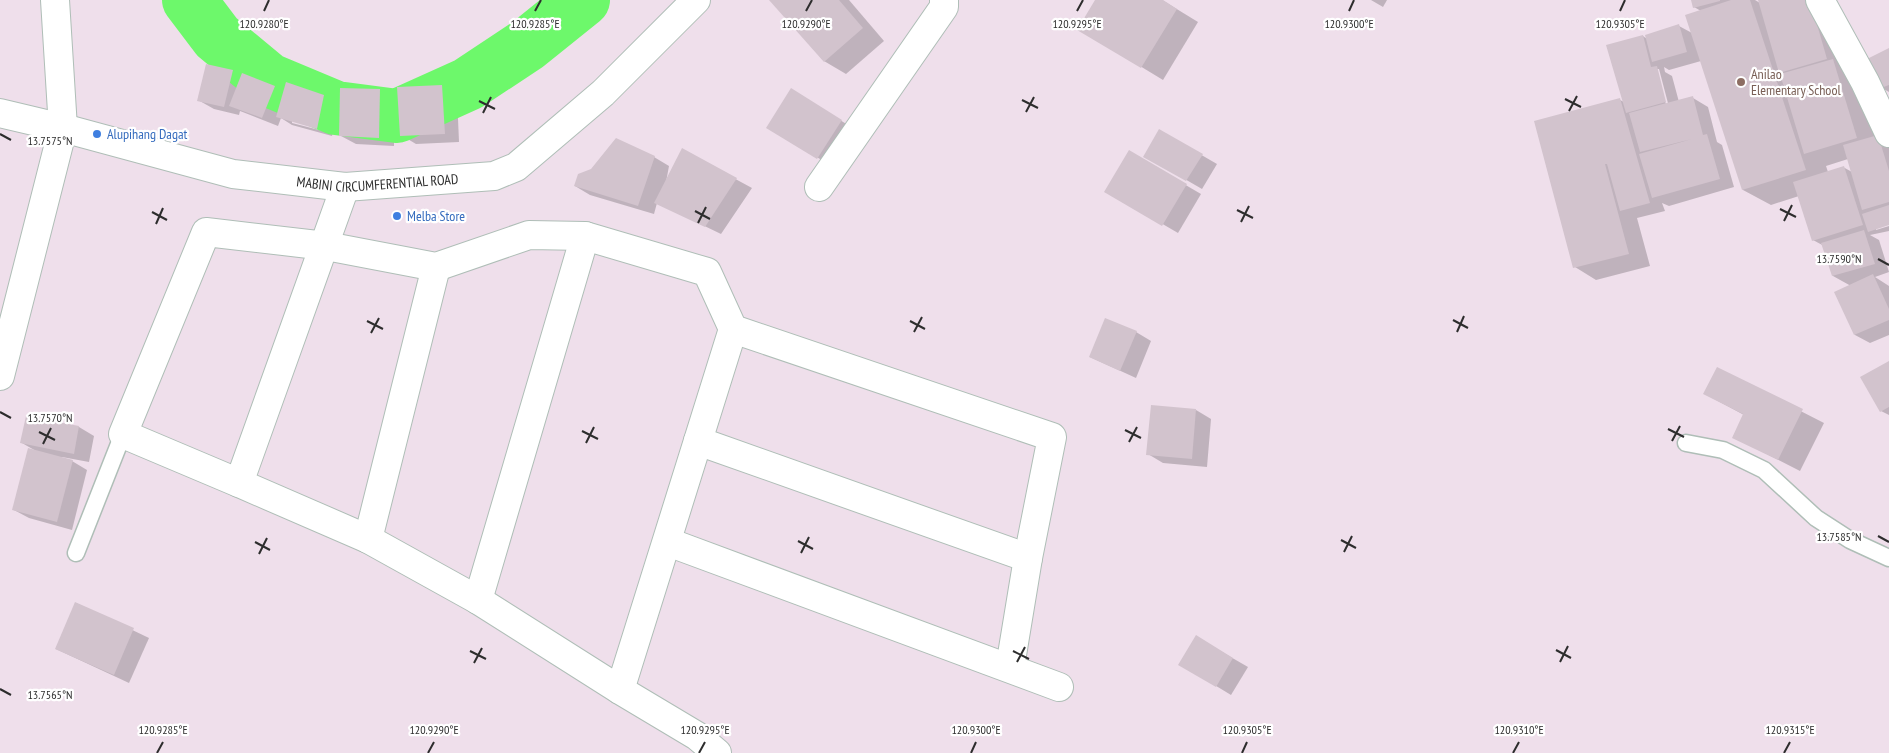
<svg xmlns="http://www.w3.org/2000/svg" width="1889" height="753" viewBox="0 0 1889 753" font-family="'PT Sans Narrow',sans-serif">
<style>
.shadow{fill:#0003;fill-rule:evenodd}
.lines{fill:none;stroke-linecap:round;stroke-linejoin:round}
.river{stroke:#6df86b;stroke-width:54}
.building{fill:#d2c3cd}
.service-casing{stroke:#afbeb7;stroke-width:19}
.minor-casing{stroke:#afbeb7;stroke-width:30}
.secondary-casing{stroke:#afbeb7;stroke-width:30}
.service{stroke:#fff;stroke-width:16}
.minor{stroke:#fff;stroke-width:28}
.secondary{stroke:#fff;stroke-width:28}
.ticks{fill:none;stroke:#2d2d2d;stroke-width:2}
.education-dot{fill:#8d6e63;stroke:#fff;stroke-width:2}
.shop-dot{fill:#3f7fe0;stroke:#fff;stroke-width:2}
.labels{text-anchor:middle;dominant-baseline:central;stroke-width:4.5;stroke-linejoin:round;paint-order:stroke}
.education-label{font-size:14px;fill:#785e54;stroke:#fff;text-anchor:start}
.shop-label{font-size:14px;fill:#366cbe;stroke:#fff;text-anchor:start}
.street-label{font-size:14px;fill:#2d2d2d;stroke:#fff}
.ticks-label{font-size:12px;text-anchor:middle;fill:#2d2d2d;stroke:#fff;stroke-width:4.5;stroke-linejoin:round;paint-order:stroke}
</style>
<rect width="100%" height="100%" fill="#efdfeb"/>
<g class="shadow">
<path d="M 771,0 L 849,0 L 884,41 L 846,74 L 824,61 Z"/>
<path d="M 1097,0 L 1162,0 L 1198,22 L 1163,80 L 1079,29 Z"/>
<path d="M 1371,0 L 1387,0 L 1383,7 Z"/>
<path d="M 1692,0 L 1755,0 L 1760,3 L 1759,0 L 1827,0 L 1855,73 L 1875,137 L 1889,142 L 1889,224 L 1876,228 L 1876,230 L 1889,226 L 1889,231 L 1870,235 L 1879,240 L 1889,272 L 1875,277 L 1889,286 L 1889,335 L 1870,343 L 1855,335 L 1851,286 L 1833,276 L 1824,246 L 1813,240 L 1799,196 L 1771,205 L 1743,190 L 1701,61 L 1669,70 L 1664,67 L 1665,72 L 1672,76 L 1679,102 L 1693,98 L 1708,107 L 1717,142 L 1722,145 L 1734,187 L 1669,206 L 1662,203 L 1665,211 L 1637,218 L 1650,266 L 1596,280 L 1575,267 L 1620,100 L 1624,102 L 1607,46 L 1643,36 L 1647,39 L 1679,26 L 1692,33 L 1701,11 L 1694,7 ZM 1656,69 L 1659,69 L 1669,107 L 1667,108 ZM 1848,159 L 1852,172 L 1843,167 L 1828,172 L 1826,166 Z"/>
<path d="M 1889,50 L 1889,92 L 1882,88 Z"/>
<path d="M 233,71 L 284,93 L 324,96 L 339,105 L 332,136 L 292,125 L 281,118 L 278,126 L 240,111 L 239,115 L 214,109 L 198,100 ZM 292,120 L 324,129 L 323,131 L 292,123 Z"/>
<path d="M 442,86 L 457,95 L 459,142 L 416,144 L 401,135 L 399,88 Z"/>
<path d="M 379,91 L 394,99 L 394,146 L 356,144 L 341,136 Z"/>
<path d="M 806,99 L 856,130 L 833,167 L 768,127 Z"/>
<path d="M 1160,131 L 1217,164 L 1202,189 L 1145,156 Z"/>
<path d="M 682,150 L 752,188 L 721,234 L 657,203 L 654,214 L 590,195 L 575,186 L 654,157 L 669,166 L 666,182 Z"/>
<path d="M 1129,152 L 1201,194 L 1178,233 L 1106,191 Z"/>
<path d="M 1136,332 L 1151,341 L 1136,378 L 1090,357 Z"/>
<path d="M 1889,362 L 1889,415 L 1881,411 Z"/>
<path d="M 1718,369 L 1824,423 L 1800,471 L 1733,437 L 1744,415 L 1705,394 Z"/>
<path d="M 1196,410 L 1211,419 L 1207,467 L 1163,463 L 1148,454 Z"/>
<path d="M 27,417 L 79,427 L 94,436 L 89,462 L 62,457 L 62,459 L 72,461 L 87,470 L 72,530 L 29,518 L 14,510 L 36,451 L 22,443 Z"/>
<path d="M 76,603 L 149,638 L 129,683 L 56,649 Z"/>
<path d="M 1196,637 L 1248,667 L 1231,695 L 1180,664 Z"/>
</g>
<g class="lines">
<path class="river" d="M 189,0 L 217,37 L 269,80 L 336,108 L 397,116 L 468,84 L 527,45 L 583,0"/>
</g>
<g class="building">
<path d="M 769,0 L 839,0 L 863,28 L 824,62 Z"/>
<path d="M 1095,0 L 1163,0 L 1177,9 L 1141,68 L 1077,30 Z"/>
<path d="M 1691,0 L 1720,0 L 1720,1 L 1693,8 Z"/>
<path d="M 1731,0 L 1750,0 L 1806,170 L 1742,190 L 1685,15 Z"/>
<path d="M 1758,0 L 1810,0 L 1827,59 L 1779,73 Z"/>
<path d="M 1679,24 L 1687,52 L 1652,62 L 1645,35 Z"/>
<path d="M 1643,35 L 1651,67 L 1657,66 L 1666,102 L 1626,113 L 1606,45 Z"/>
<path d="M 1889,48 L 1889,85 L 1881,88 L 1867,59 Z"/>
<path d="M 1833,59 L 1857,138 L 1804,154 L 1780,74 Z"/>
<path d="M 206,64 L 233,70 L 224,107 L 197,101 Z"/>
<path d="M 242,73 L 275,86 L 262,118 L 229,106 Z"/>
<path d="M 286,82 L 324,95 L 317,129 L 276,117 Z"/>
<path d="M 442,85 L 445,134 L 400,136 L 397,87 Z"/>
<path d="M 340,88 L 380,89 L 379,138 L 339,136 Z"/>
<path d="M 791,88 L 842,120 L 817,159 L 766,128 Z"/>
<path d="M 1693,96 L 1703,135 L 1707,134 L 1720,179 L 1652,198 L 1639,154 L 1692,139 L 1640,152 L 1629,113 Z"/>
<path d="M 1620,98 L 1650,203 L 1620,211 L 1607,164 L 1605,164 L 1629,254 L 1573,268 L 1534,121 Z"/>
<path d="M 1159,129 L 1203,154 L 1186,181 L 1143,157 Z"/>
<path d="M 1878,135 L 1889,171 L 1889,202 L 1862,210 L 1843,145 Z"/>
<path d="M 616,138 L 655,156 L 638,206 L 574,186 L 578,174 L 591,169 Z"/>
<path d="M 682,148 L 737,178 L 705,227 L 654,203 Z"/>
<path d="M 1129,150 L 1187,184 L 1162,226 L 1104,192 Z"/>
<path d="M 1844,166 L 1863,225 L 1812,241 L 1793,182 Z"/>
<path d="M 1889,205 L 1889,225 L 1868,232 L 1862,214 Z"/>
<path d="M 1864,230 L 1875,264 L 1832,276 L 1821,243 Z"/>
<path d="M 1873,274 L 1889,309 L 1889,320 L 1854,335 L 1834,292 Z"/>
<path d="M 1105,318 L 1137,331 L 1120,371 L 1089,357 Z"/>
<path d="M 1889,361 L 1889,407 L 1880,412 L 1860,377 Z"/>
<path d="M 1717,367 L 1803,409 L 1778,460 L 1732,438 L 1743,414 L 1703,394 Z"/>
<path d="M 1151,405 L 1196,409 L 1192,459 L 1146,455 Z"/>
<path d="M 26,416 L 79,426 L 74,454 L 20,443 Z"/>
<path d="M 28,448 L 73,460 L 57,522 L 12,510 Z"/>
<path d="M 75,602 L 134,628 L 114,675 L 55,649 Z"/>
<path d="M 1196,635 L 1233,658 L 1216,687 L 1178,665 Z"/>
</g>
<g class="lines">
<defs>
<g id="service">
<path d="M 1686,443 L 1723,450 L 1764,470 L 1816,518 L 1850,540 L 1889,558"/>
<path d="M 76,553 L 123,434"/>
</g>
<g id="minor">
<path d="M 1820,0 L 1865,82 L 1889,133"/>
<path d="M 345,187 L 239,483 L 368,539 L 478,600 L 620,690 L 697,736 L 717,753"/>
<path d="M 819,187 L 944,7 L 944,0"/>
<path d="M 0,376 L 63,128 L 55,0"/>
<path d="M 698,441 L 1028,558"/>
<path d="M 239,483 L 123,434 L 206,232 L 326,246 L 436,267 L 529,235 L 585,236 L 707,272 L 733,329 L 1052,437 L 1028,558 L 1010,667"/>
<path d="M 368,539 L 436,267"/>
<path d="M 668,542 L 1059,687"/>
<path d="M 478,600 L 585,236"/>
<path d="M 620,690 L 733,329"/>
</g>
<g id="secondary">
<path id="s1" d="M 0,113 L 63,128 L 233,174 L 345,187 L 494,176 L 516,167 L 603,93 L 696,0"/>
</g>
</defs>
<use href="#service" class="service-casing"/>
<use href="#minor" class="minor-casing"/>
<use href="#secondary" class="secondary-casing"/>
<use href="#service" class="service"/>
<use href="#minor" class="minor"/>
<use href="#secondary" class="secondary"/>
</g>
<path class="ticks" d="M 264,11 L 269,0M 535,11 L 541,0M 806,11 L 812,0M 1077,11 L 1083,0M 1349,11 L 1354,0M 1620,11 L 1625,0M 1565,99 L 1581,107M 1022,100 L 1038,108M 479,101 L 495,109M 1569,111 L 1577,96M 1026,112 L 1034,97M 483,113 L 491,97M 0,134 L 11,140M 1780,209 L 1796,217M 1237,210 L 1253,218M 695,211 L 710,219M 152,212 L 167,220M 1784,221 L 1792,205M 1241,222 L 1249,206M 698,223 L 706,207M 156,224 L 163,208M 1878,259 L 1889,265M 1453,320 L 1468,328M 367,321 L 383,329M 910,321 L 925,329M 914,332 L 922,317M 1457,332 L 1464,316M 371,333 L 379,318M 0,412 L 11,418M 1668,429 L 1684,437M 1125,430 L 1141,438M 582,431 L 598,439M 39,432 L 55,440M 1672,441 L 1680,426M 1129,442 L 1137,427M 586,443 L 594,427M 43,444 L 51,428M 1878,536 L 1889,542M 1341,540 L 1356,548M 798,541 L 813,549M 255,542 L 270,550M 1344,552 L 1352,536M 801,553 L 809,537M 259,554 L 267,538M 1556,650 L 1571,658M 470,651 L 486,659M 1013,651 L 1029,659M 1017,662 L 1025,647M 1560,662 L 1568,646M 474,663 L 482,648M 0,689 L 11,695M 157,753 L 163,742M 428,753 L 434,742M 699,753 L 705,742M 971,753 L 976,742M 1242,753 L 1247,742M 1513,753 L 1519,742M 1784,753 L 1790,742"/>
<circle class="education-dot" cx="1741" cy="82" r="5"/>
<g class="shop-dot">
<circle cx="97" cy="134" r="5"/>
<circle cx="397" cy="216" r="5"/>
</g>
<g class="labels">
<g class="education-label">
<text x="1751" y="74">Anilao<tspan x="1751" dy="16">Elementary School</tspan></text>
</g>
<g class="shop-label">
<text x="107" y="134">Alupihang Dagat</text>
<text x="407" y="216">Melba Store</text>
</g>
<g class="street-label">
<text stroke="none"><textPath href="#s1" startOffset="386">MABINI CIRCUMFERENTIAL ROAD</textPath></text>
</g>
</g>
<g class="ticks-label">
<text x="264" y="28">120.9280°E</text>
<text x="535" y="28">120.9285°E</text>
<text x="806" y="28">120.9290°E</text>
<text x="1077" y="28">120.9295°E</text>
<text x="1349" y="28">120.9300°E</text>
<text x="1620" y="28">120.9305°E</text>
<text x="50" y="145">13.7575°N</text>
<text x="1839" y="263">13.7590°N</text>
<text x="50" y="422">13.7570°N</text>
<text x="1839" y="541">13.7585°N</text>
<text x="50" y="699">13.7565°N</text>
<text x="163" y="734">120.9285°E</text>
<text x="434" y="734">120.9290°E</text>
<text x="705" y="734">120.9295°E</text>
<text x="976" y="734">120.9300°E</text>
<text x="1247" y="734">120.9305°E</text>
<text x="1519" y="734">120.9310°E</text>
<text x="1790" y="734">120.9315°E</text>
</g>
</svg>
